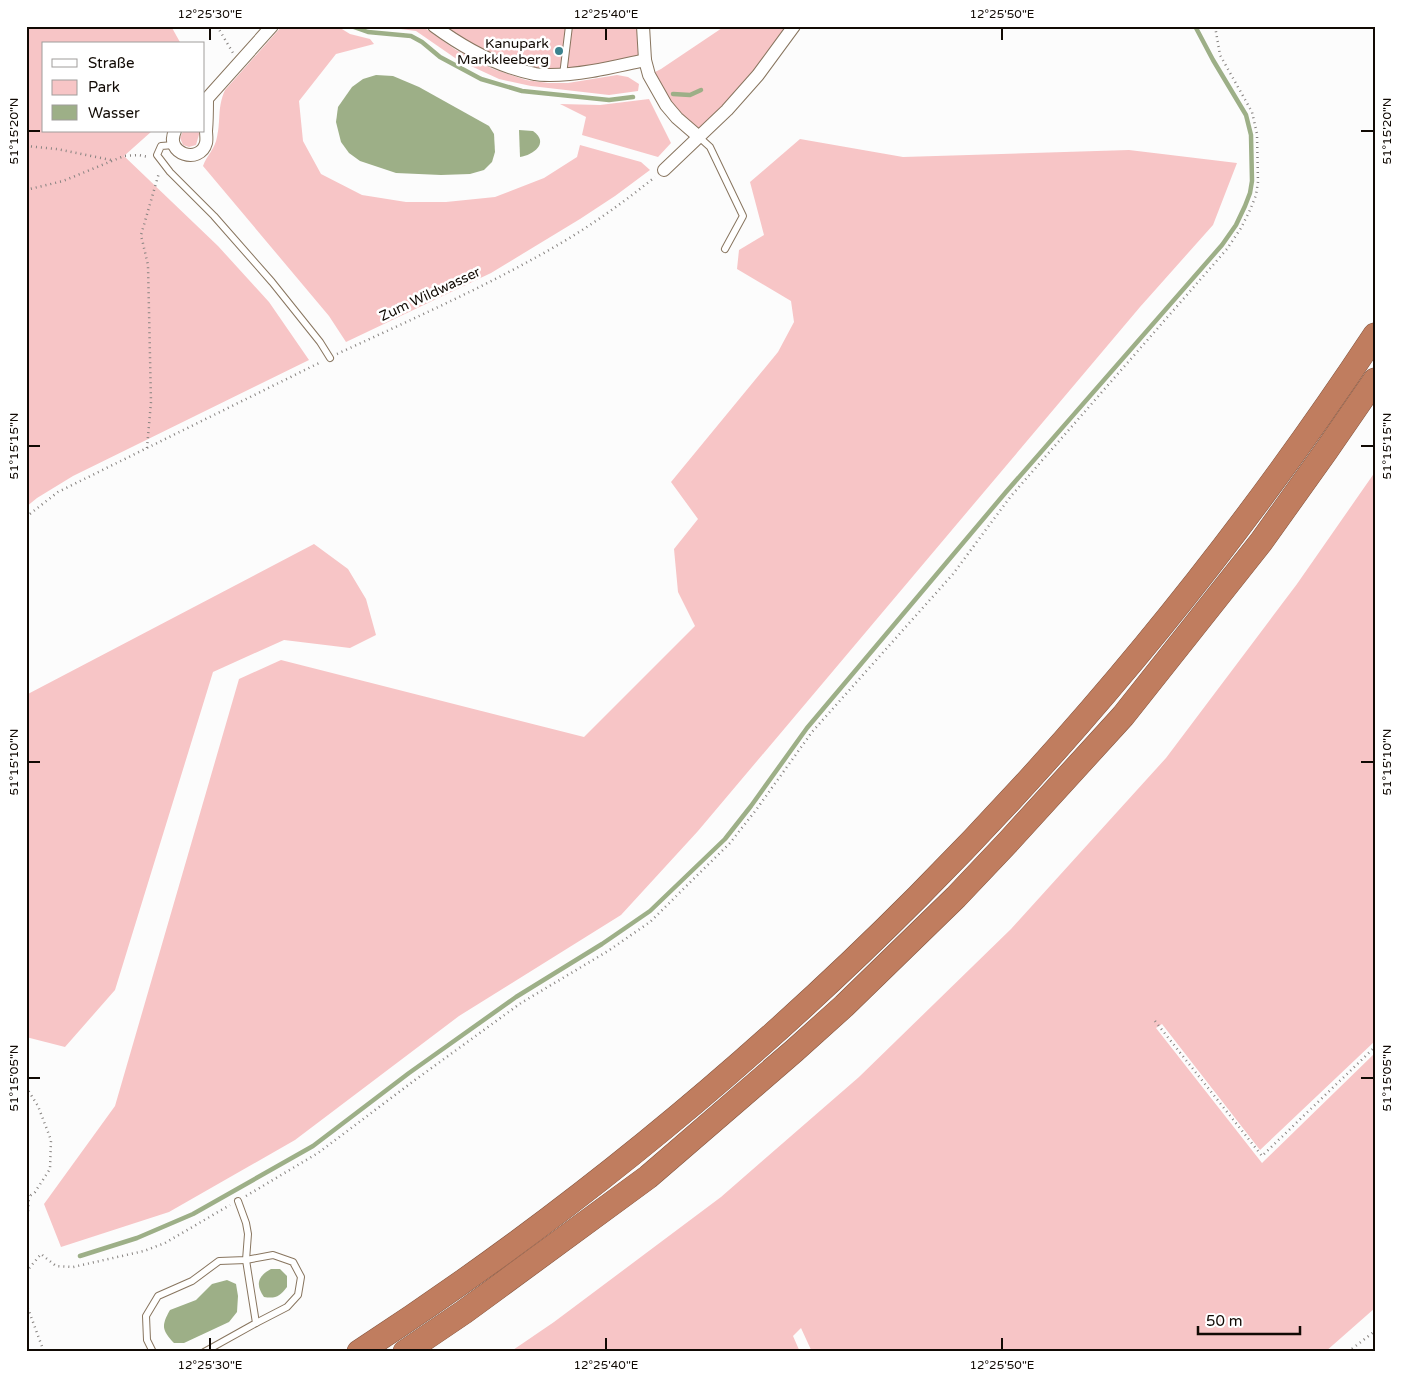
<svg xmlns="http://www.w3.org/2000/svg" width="1401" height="1378" viewBox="0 0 1401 1378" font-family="'Varela Round',sans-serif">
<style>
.green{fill:#f7c5c6}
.water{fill:#9daf87}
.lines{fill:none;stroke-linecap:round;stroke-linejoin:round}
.stream{stroke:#9daf87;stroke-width:4.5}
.service-casing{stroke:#88755f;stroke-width:8}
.minor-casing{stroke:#88755f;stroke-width:14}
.motorway-casing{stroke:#83553f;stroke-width:25}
.path{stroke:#878380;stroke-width:2.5;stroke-dasharray:1 4;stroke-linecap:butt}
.service{stroke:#fff;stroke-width:6}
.minor{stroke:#fff;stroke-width:12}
.motorway{stroke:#c07d5f;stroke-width:24}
.ticks{fill:none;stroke:#110a04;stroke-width:2}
.poi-dot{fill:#3c828e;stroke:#fff;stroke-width:2}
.labels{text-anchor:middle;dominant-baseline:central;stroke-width:5;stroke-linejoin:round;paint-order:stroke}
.poi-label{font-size:14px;fill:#110a04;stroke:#fff;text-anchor:end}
.street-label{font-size:14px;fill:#110a04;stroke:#fff}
.neatline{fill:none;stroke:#110a04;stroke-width:2}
.ticks-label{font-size:12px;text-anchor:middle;fill:#110a04}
</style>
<rect width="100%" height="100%" fill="#fcfcfc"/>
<g class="green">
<path d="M 26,26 L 171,26 L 181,44 L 44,44 L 44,131 L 152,131 L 124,156 L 218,246 L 269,302 L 309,360 L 73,476 L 37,498 L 26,507 Z"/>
<path d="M 282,26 L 337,26 L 350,34 L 370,39 L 374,44 L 336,54 L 299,101 L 303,141 L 321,174 L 362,195 L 406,202 L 446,202 L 495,197 L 544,178 L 577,157 L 580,145 L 641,162 L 650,170 L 615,196 L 580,219 L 491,273 L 346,342 L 329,316 L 203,166 C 207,155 215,149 217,137 C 221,120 217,108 225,90 Z"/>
<path d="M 378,26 L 422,26 L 456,50 L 493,69 L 526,80 L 548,83 L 568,83 L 617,75 L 628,77 L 639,84 L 638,91 L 609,95 L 531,86 L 499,79 L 458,60 L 416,31 Z"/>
<path d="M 434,26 L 643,26 L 645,60 L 536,75 Z"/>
<path d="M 725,26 L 794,26 L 699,137 L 649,75 L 661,69 Z"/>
<path d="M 649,99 L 671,143 L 658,157 L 582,135 L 586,117 L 560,104 L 600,105 Z"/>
<path d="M 183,131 L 200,131 L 196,145 L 189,147 L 183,145 L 180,138 Z"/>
<path d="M 800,139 L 903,157 L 1129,150 L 1237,163 L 1213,225 L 1140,307 L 698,831 L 621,915 L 459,1016 L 295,1140 L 169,1212 L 61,1247 L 44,1204 L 115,1106 L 239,679 L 281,660 L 584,737 L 695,626 L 678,592 L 674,549 L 698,519 L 671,482 L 778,352 L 794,322 L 791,301 L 737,269 L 739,250 L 764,235 L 750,182 Z"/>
<path d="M 1375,472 L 1375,1041 L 1260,1150 L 1162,1024 L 1156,1028 L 1262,1163 L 1375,1053 L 1375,1308 L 1325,1352 L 812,1352 L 801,1328 L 793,1336 L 800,1352 L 510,1352 L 554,1322 L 721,1197 L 859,1077 L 1011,929 L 1166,758 L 1297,584 Z"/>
<path d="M 314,544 L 348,569 L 366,599 L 376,635 L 350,648 L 284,640 L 213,672 L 115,990 L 65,1047 L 26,1037 L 26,695 Z"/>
</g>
<g class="water">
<path d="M 376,75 L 393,76 L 419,87 L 489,126 L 494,134 L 495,152 L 492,162 L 484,170 L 470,174 L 441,175 L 396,173 L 360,161 L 349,153 L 341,142 L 336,122 L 338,107 L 352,87 L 363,79 Z"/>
<path d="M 519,130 L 533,131 C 550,143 533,155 520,157 Z"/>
<path d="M 271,1269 L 280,1269 L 287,1276 L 287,1287 C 280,1296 276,1299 264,1297 C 255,1284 258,1276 271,1269 Z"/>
<path d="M 227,1280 L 236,1284 L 238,1296 L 237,1312 L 229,1322 L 184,1343 L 174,1343 C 162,1330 161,1326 170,1310 L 196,1300 L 212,1284 Z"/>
</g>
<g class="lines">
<g class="stream">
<path d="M 351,26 L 368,32 L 411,36 L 422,42 L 440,57 L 481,79 L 522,91 L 609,100 L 633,97"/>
<path d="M 673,94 L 690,95 L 701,90"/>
<path d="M 80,1256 L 137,1238 L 193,1214 L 313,1146 L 409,1073 L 516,997 L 602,944 L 650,911 L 725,839 L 751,806 L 807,728 L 1006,492 L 1222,245 L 1236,225 L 1245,206 L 1250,193 L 1252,181 L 1251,135 L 1246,115 L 1213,60 L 1195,26"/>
</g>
<defs>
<g id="service">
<path d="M 563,75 L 569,26"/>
<path d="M 699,137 L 710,147 L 743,216 L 725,249"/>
<path d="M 174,145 L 161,146 L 157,155 L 170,172 L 214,216 L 272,282 L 320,342 L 330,358"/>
<path d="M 153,1352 L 147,1340 L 146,1316 L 158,1296 L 192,1281 L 219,1261 L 246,1260 L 273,1255 L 293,1262 L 301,1277 L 298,1295 L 287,1307 L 256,1323"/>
<path d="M 204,1352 L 256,1323 L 246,1260 L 248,1234 L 246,1223 L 238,1201"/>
</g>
<g id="minor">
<path d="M 434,26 C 464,48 498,67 535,74 C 539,75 545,75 550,75 C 582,75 613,67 645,60"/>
<path d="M 643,26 L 645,60 L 649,75 L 666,105 L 677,118 L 699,137"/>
<path d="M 204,102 L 272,26"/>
<path d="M 175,131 C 164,154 200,165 206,143 C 207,139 206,134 206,131 C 207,120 207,109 207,99"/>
<path d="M 664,170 L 727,110 L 758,75 L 794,26"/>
</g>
<g id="motorway">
<path d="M 359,1352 C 764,1088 1108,738 1375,335"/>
<path d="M 405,1352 L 464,1312 L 648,1177 L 794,1051 L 844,1006 L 956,897 L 1009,841 L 1123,716 L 1261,542 L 1326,451 L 1375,380"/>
</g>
</defs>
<use href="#service" class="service-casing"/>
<use href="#minor" class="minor-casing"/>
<use href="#motorway" class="motorway-casing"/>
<g class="path">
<path d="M 217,26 L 233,53"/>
<path d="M 26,146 L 57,149 L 111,160"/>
<path d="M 26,190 L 63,181 L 124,156 L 138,155 L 149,157"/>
<path d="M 337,354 C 406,322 476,291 542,254 C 582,232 619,206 655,177"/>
<path d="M 147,448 L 151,402 L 148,265 L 141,235 L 159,173"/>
<path d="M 26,517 L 58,492 L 321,362"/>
<path d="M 1155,1021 L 1262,1156 L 1375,1047"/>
<path d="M 26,1087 L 38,1106 L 51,1140 L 50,1169 L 35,1192 L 26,1199"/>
<path d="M 26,1191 L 29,1197 L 28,1212"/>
<path d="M 246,1196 L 318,1153 L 415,1080 L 521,1003 L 608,951 L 650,922 L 730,843 L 756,810 L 812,732 L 953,574 L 1011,496 L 1227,249 L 1241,228 L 1251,208 L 1256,195 L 1258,182 L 1257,134 L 1252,112 L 1220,55 L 1215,26"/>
<path d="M 26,1272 L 41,1254 L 56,1266 L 73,1267 L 144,1251 L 165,1243 L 230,1205"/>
<path d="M 26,1303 L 44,1352"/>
<path d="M 1348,1352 L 1375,1331"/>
</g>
<use href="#service" class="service"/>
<use href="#minor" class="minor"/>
<use href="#motorway" class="motorway"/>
</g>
<path class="ticks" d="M 210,28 L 210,40M 606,28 L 606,40M 1002,28 L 1002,40M 28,131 L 40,131M 1361,131 L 1374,131M 28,446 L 40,446M 1361,446 L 1374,446M 28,762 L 40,762M 1361,762 L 1374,762M 28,1078 L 40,1078M 1361,1078 L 1374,1078M 210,1338 L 210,1350M 606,1338 L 606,1350M 1002,1338 L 1002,1350"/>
<circle class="poi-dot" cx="559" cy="51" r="5"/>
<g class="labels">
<g class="poi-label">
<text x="549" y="43">Kanupark<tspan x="549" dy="16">Markkleeberg</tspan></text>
</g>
<g class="street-label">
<text transform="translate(430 294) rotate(-25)">Zum Wildwasser</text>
</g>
</g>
<rect width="1401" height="1378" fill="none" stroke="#ffffff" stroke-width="55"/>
<rect x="42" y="42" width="162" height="90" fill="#ffffff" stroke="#a09d9b"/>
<rect x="52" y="59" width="25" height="8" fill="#ffffff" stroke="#a09d9b"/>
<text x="88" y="68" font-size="15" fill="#110a04">Straße</text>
<rect x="52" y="80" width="25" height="15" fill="#f7c5c6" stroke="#a09d9b"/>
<text x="88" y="92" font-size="15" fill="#110a04">Park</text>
<rect x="52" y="105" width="25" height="15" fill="#9daf87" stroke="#a09d9b"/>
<text x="88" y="118" font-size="15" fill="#110a04">Wasser</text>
<path d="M1198 1326v8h102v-8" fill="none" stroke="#110a04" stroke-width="2.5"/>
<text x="1206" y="1326" font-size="15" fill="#110a04" stroke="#ffffff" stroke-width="4" paint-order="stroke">50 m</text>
<rect x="28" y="28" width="1346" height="1322" class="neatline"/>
<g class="ticks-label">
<text x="210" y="18">12°25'30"E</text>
<text x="606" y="18">12°25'40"E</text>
<text x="1002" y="18">12°25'50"E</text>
<text transform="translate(14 131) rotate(-90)" y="4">51°15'20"N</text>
<text transform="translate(1387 131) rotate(-90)" y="4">51°15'20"N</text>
<text transform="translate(14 446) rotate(-90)" y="4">51°15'15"N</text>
<text transform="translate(1387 446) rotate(-90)" y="4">51°15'15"N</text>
<text transform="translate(14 762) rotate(-90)" y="4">51°15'10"N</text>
<text transform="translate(1387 762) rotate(-90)" y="4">51°15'10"N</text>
<text transform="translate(14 1078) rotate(-90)" y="4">51°15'05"N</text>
<text transform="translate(1387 1078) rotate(-90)" y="4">51°15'05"N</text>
<text x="210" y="1369">12°25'30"E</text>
<text x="606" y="1369">12°25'40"E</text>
<text x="1002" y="1369">12°25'50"E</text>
</g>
</svg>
